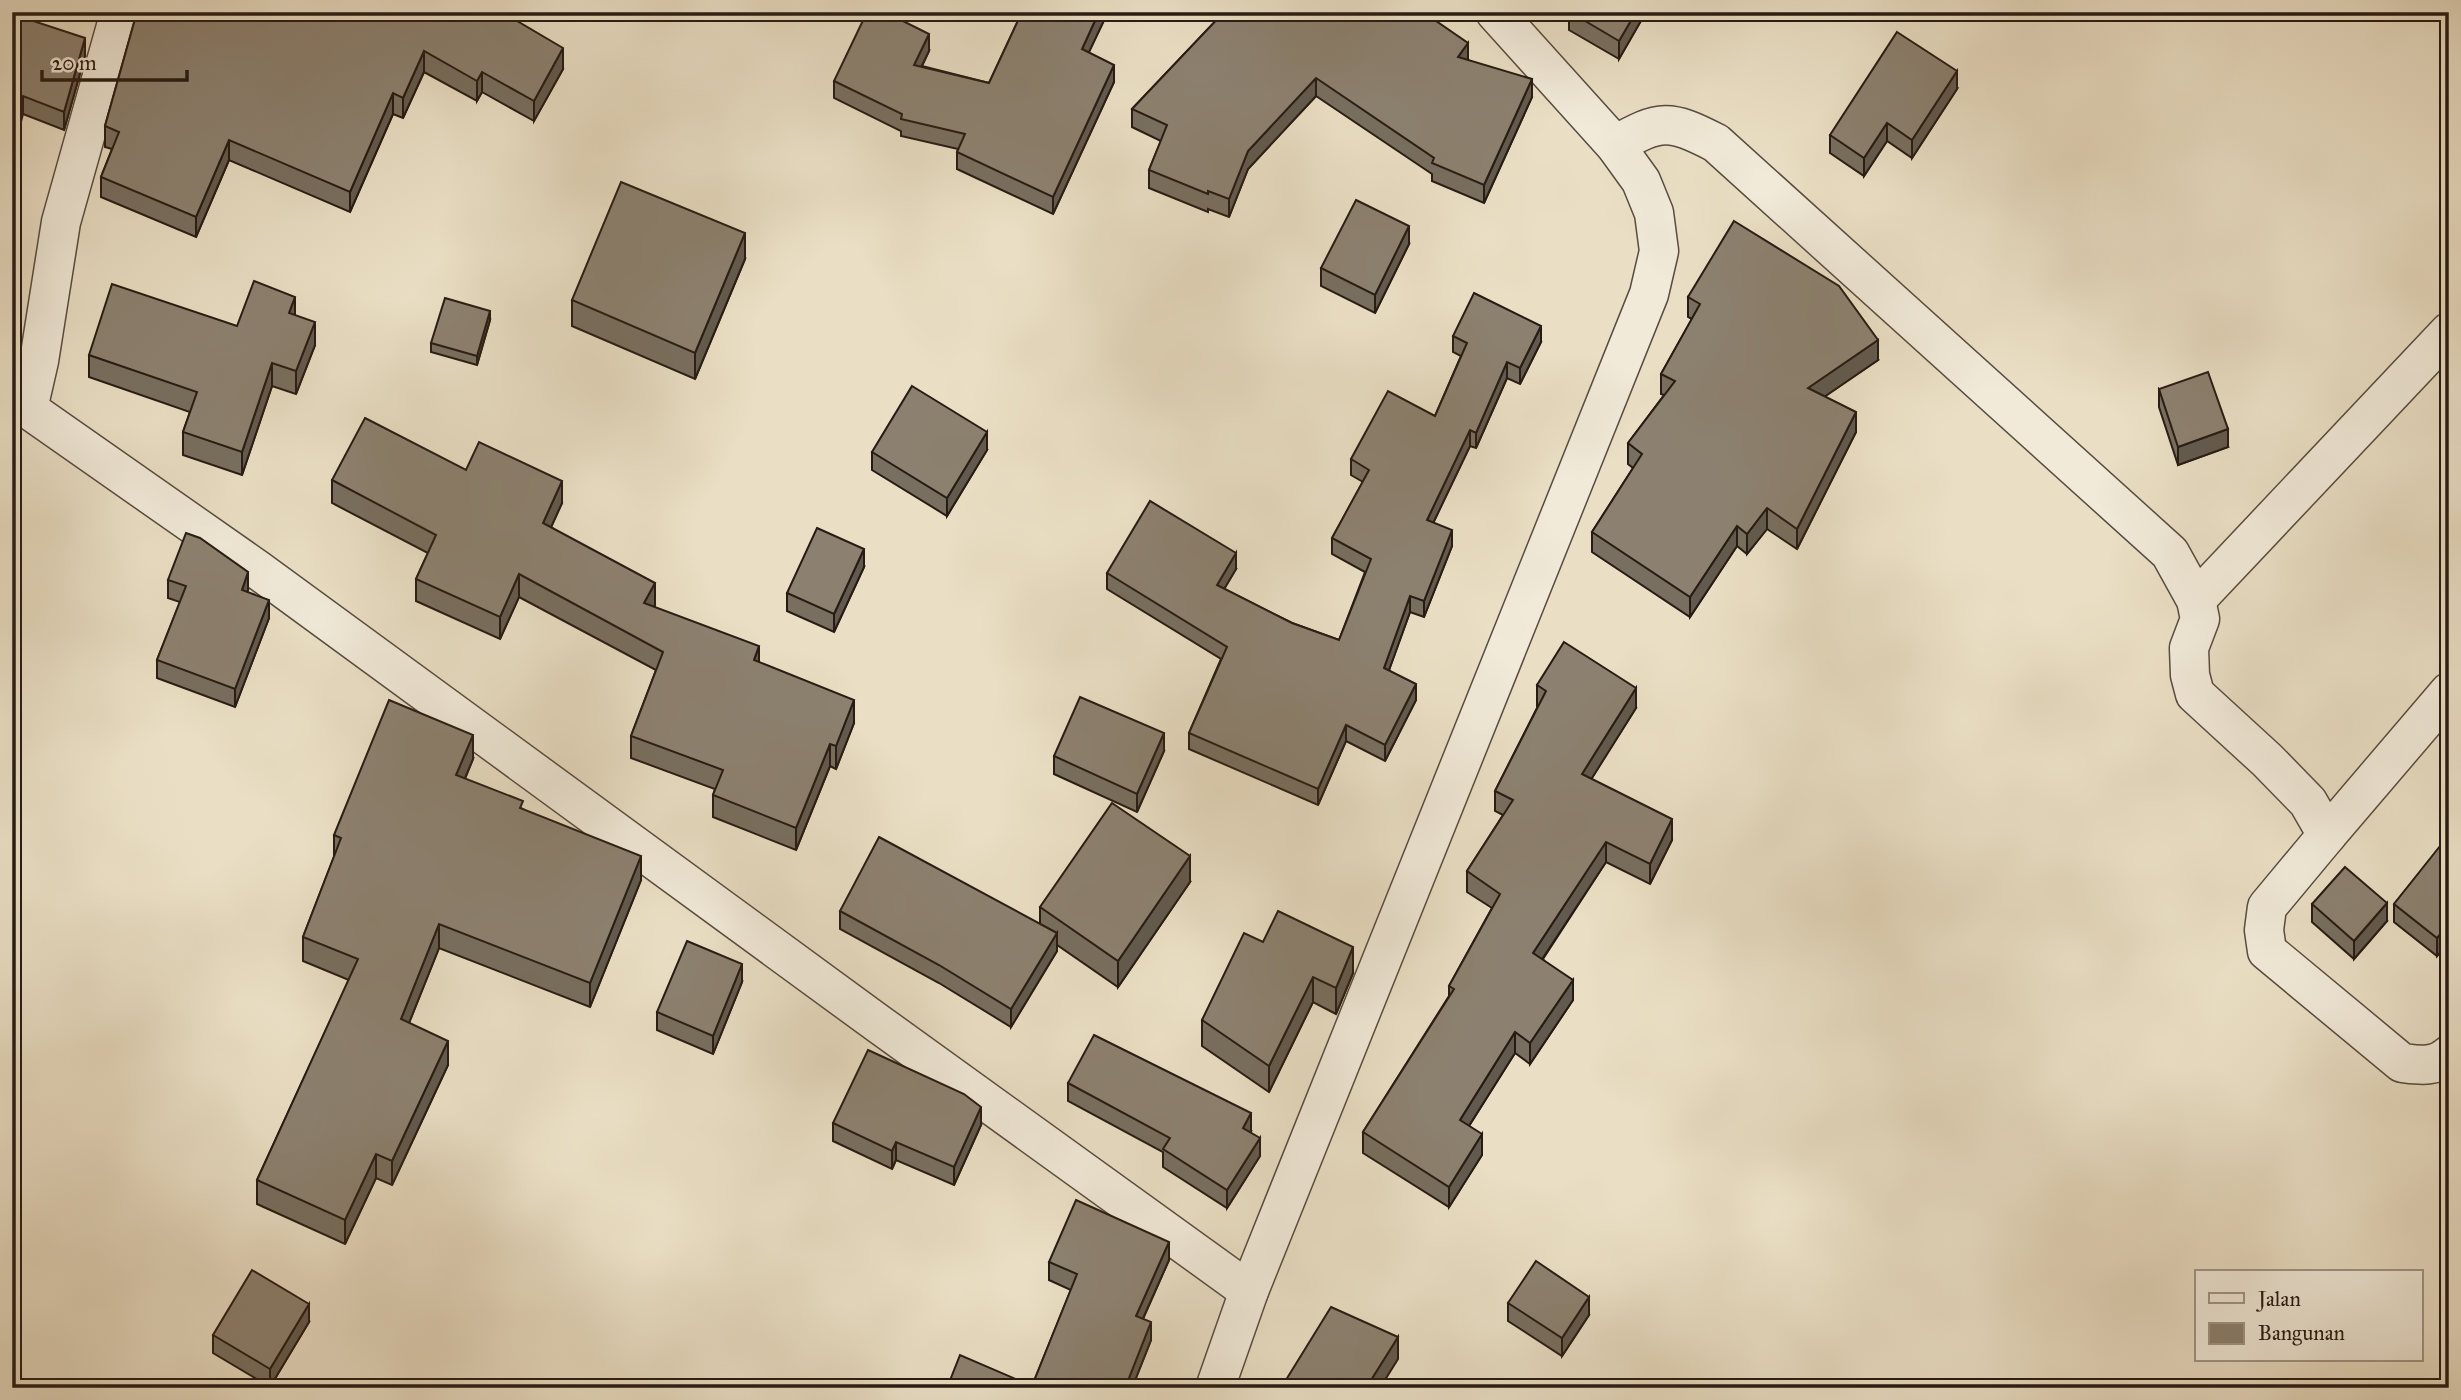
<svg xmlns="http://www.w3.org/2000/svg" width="2461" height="1400" viewBox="0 0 2461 1400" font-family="'IM FELL Great Primer',serif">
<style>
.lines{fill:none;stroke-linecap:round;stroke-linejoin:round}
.minor-casing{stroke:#584c40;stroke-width:41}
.minor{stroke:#f1ead9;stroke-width:38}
.wall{fill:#786f60;stroke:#271b13;stroke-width:2}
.shaded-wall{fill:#625a4e;stroke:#271b13;stroke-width:2}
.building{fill:#8c8170;stroke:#271b13;stroke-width:2}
</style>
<rect width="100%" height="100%" fill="#eadfc5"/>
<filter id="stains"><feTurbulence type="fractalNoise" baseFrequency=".00286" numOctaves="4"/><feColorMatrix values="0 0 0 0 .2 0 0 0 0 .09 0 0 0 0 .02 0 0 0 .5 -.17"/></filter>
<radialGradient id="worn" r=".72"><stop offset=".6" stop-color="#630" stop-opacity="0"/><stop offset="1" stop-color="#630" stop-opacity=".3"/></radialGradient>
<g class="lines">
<defs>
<g id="minor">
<path d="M 1615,145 C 1661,119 1669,119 1716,143 L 2170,553 L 2196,600 L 2200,619 L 2189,648 L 2190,675 L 2195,694 L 2267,760 L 2308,802 L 2327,835 L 2267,907 L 2264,930 L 2267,951 L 2402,1063 C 2419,1065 2435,1068 2449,1055"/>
<path d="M 12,405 L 28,409 L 39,361 L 61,222 L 120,12"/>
<path d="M 28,409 L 258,570 L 876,1022 L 1249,1291"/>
<path d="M 2196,600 L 2449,332"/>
<path d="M 2327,835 L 2449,692"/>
<path d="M 1215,1388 L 1249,1291 L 1649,294 L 1659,251 L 1654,213 L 1641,181 L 1615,145 L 1495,12"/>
</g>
</defs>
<use href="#minor" class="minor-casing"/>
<use href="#minor" class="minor"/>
</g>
<g class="wall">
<path d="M 12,12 L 36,12 L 33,21 L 85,56 L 64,130 L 23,114 Z"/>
<path d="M 137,12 L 563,69 L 534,121 L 482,92 L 477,101 L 424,72 L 403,118 L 393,114 L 350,212 L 229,160 L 196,237 L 101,197 L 101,177 L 112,149 L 105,147 L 105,126 Z"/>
<path d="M 1022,12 L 1108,12 L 1088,53 L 1114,82 L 1053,214 L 957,169 L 957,152 L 958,149 L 901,136 L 901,131 L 834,98 L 834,81 L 929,51 L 922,66 L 989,83 Z"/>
<path d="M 1224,12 L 1468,60 L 1532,97 L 1484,203 L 1432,181 L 1432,174 L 1316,96 L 1248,169 L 1229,217 L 1208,209 L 1208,212 L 1149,188 L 1149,170 L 1161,141 L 1132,127 L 1132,109 Z"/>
<path d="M 1569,12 L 1646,12 L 1619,59 L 1569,30 Z"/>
<path d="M 1957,89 L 1912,158 L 1887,141 L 1864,176 L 1830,153 L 1830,135 Z"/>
<path d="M 1409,244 L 1375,313 L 1321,286 L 1321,268 Z"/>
<path d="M 745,259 L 695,379 L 572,326 L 572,300 Z"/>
<path d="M 1688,297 L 1878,360 L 1825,396 L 1856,432 L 1797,549 L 1767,529 L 1747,554 L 1737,546 L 1690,617 L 1592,552 L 1592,532 L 1633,468 L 1628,464 L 1628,443 L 1664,395 L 1661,394 L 1661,374 L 1692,319 L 1688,317 Z"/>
<path d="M 295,315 L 315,345 L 296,394 L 272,386 L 242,475 L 183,455 L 183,432 L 190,412 L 89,377 L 89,355 Z"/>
<path d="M 490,320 L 477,365 L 431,352 L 431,343 Z"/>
<path d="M 1453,336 L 1541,342 L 1520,384 L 1507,378 L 1476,448 L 1470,446 L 1433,523 L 1452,546 L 1424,617 L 1410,612 L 1389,670 L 1416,700 L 1385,761 L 1346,741 L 1318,805 L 1189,749 L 1189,733 L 1221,659 L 1107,589 L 1107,573 L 1236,569 L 1224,589 L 1292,623 L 1339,640 L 1365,572 L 1332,554 L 1332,538 L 1363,482 L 1351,475 L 1351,459 L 1435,416 L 1461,356 L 1453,352 Z"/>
<path d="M 2159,389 L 2228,447 L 2178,465 L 2159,407 Z"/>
<path d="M 987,450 L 947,516 L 872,470 L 872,452 Z"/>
<path d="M 466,470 L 562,503 L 551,527 L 655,605 L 654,607 L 759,662 L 854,723 L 836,769 L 830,766 L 796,850 L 713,817 L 713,795 L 715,789 L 631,758 L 631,736 L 656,670 L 519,597 L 500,639 L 416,601 L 416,579 L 428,553 L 332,503 L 332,480 Z"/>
<path d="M 864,567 L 834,632 L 787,611 L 787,593 Z"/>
<path d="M 168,580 L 248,590 L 247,592 L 269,618 L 235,707 L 157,678 L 157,660 L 180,602 L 168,598 Z"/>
<path d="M 1537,685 L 1636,708 L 1591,779 L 1672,840 L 1650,884 L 1606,862 L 1543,959 L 1573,1000 L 1530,1064 L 1515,1053 L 1469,1126 L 1482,1155 L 1449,1207 L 1363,1153 L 1363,1132 L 1449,996 L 1449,986 L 1492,908 L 1467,892 L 1467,871 L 1503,815 L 1495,811 L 1495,791 L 1538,706 L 1537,706 Z"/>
<path d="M 1164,751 L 1137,812 L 1054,774 L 1054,756 Z"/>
<path d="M 473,759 L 465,779 L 523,809 L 641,880 L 590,1007 L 439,948 L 409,1023 L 448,1065 L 392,1185 L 376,1178 L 345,1244 L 257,1204 L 257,1180 L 349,980 L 303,961 L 303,937 L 334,857 L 334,835 Z"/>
<path d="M 2449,836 L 2449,942 L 2437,956 L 2394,922 L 2394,904 Z"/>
<path d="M 1190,882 L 1118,987 L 1057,945 L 1057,951 L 1011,1027 L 939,983 L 840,929 L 840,911 L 1040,924 L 1040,907 Z"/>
<path d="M 2312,904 L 2387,921 L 2354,959 L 2312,922 Z"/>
<path d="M 1263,942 L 1353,973 L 1336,1014 L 1313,1002 L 1269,1092 L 1202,1046 L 1202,1020 Z"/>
<path d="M 742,982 L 713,1054 L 657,1030 L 657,1012 Z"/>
<path d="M 1068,1083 L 1251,1131 L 1250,1132 L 1260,1156 L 1227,1208 L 1163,1167 L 1163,1152 L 1068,1101 Z"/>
<path d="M 833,1123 L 981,1125 L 954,1185 L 896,1160 L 892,1169 L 833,1141 Z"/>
<path d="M 1169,1260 L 1143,1319 L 1151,1340 L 1132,1388 L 947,1388 L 1032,1386 L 1071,1290 L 1049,1280 L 1049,1262 Z"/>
<path d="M 1508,1303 L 1589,1315 L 1562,1356 L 1508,1321 Z"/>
<path d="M 309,1322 L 270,1387 L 213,1353 L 213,1335 Z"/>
</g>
<g class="shaded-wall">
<path d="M 30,12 L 36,12 L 27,37 L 27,19 Z"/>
<path d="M 1099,12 L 1108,12 L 1082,67 L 1082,49 Z"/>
<path d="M 1636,12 L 1646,12 L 1619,59 L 1619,41 Z"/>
<path d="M 929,34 L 929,51 L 914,82 L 914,65 Z"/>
<path d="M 85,38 L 85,56 L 64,130 L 64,112 Z"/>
<path d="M 1468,43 L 1468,61 L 1458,57 Z"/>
<path d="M 563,48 L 563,69 L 534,121 L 534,101 Z"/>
<path d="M 424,51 L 424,72 L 403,118 L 403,98 Z"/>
<path d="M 1114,65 L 1114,82 L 1053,214 L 1053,197 Z"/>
<path d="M 1957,71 L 1957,89 L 1912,158 L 1912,140 Z"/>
<path d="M 482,72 L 482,92 L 477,101 L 477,81 Z"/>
<path d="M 1316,78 L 1316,96 L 1248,169 L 1229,217 L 1229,199 L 1248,151 Z"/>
<path d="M 1532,79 L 1532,97 L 1484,203 L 1484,185 Z"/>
<path d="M 393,93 L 393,114 L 350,212 L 350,192 Z"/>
<path d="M 23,96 L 23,114 L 12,155 L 12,137 Z"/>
<path d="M 1887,123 L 1887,141 L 1864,176 L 1864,158 Z"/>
<path d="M 229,140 L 229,160 L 196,237 L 196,217 Z"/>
<path d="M 14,206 L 14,224 L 12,230 L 12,212 Z"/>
<path d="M 1409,226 L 1409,244 L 1375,313 L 1375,295 Z"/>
<path d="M 745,233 L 745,259 L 695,379 L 695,353 Z"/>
<path d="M 295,297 L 295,319 L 289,313 Z"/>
<path d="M 490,311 L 490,320 L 477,365 L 477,356 Z"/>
<path d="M 315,322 L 315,345 L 296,394 L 296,371 Z"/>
<path d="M 1541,326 L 1541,342 L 1520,384 L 1520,368 Z"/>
<path d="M 1878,340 L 1878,360 L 1808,408 L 1808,388 Z"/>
<path d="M 1507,362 L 1507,378 L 1476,448 L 1476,433 Z"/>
<path d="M 272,363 L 272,386 L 242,475 L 242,452 Z"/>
<path d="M 1856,412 L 1856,432 L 1797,549 L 1797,529 Z"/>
<path d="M 2228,429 L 2228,447 L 2178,465 L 2178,447 Z"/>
<path d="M 1470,430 L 1470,446 L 1427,536 L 1427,520 Z"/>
<path d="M 987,432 L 987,450 L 947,516 L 947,498 Z"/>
<path d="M 562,481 L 562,503 L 543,545 L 543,523 Z"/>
<path d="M 1767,508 L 1767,529 L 1747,554 L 1747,534 Z"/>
<path d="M 1737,526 L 1737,546 L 1690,617 L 1690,597 Z"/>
<path d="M 1452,530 L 1452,546 L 1424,617 L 1424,601 Z"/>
<path d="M 864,549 L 864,567 L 834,632 L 834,614 Z"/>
<path d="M 1236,553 L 1236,569 L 1217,601 L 1217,585 Z"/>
<path d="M 248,572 L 248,590 L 242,608 L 242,590 Z"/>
<path d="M 519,574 L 519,597 L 500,639 L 500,617 Z"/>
<path d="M 655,583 L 655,605 L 644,625 L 644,603 Z"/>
<path d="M 1410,596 L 1410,612 L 1384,684 L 1384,668 Z"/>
<path d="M 269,600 L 269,618 L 235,707 L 235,689 Z"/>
<path d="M 759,646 L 759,668 L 754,660 Z"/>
<path d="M 1416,684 L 1416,700 L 1385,761 L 1385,745 Z"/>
<path d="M 1636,688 L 1636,708 L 1582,794 L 1582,774 Z"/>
<path d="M 854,700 L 854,723 L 836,769 L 836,746 Z"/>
<path d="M 1346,725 L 1346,741 L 1318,805 L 1318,789 Z"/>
<path d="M 1164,733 L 1164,751 L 1137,812 L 1137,794 Z"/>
<path d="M 473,735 L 473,759 L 456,799 L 456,775 Z"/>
<path d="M 830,744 L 830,766 L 796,850 L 796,828 Z"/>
<path d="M 1672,819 L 1672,840 L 1650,884 L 1650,864 Z"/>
<path d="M 1606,842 L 1606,862 L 1533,973 L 1533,953 Z"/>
<path d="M 641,856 L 641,880 L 590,1007 L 590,983 Z"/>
<path d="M 1190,856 L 1190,882 L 1118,987 L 1118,961 Z"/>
<path d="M 2387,903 L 2387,921 L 2354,959 L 2354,941 Z"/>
<path d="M 439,924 L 439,948 L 401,1043 L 401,1019 Z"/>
<path d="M 2449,924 L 2449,942 L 2437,956 L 2437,938 Z"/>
<path d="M 1057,933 L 1057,951 L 1011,1027 L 1011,1009 Z"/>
<path d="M 1353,947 L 1353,973 L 1336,1014 L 1336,988 Z"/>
<path d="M 742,964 L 742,982 L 713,1054 L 713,1036 Z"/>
<path d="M 1313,977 L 1313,1002 L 1269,1092 L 1269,1066 Z"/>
<path d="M 1573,980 L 1573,1000 L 1530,1064 L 1530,1043 Z"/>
<path d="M 1515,1032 L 1515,1053 L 1460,1140 L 1460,1120 Z"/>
<path d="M 448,1041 L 448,1065 L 392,1185 L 392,1161 Z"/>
<path d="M 981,1107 L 981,1125 L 954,1185 L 954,1167 Z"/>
<path d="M 1251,1113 L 1251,1131 L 1243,1146 L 1243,1128 Z"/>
<path d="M 1482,1134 L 1482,1155 L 1449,1207 L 1449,1187 Z"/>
<path d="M 1260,1138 L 1260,1156 L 1227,1208 L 1227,1190 Z"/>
<path d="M 896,1142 L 896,1160 L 892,1169 L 892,1151 Z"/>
<path d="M 376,1154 L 376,1178 L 345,1244 L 345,1220 Z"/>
<path d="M 1169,1242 L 1169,1260 L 1136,1334 L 1136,1316 Z"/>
<path d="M 1589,1297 L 1589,1315 L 1562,1356 L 1562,1338 Z"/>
<path d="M 309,1304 L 309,1322 L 270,1387 L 270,1369 Z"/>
<path d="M 1151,1322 L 1151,1340 L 1132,1388 L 1125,1388 Z"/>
<path d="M 1398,1337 L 1398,1359 L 1380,1388 L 1366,1388 Z"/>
</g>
<g class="building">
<path d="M 12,12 L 30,12 L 27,19 L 85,38 L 64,112 L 23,96 L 12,137 Z"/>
<path d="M 137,12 L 502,12 L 563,48 L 534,101 L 482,72 L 477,81 L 424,51 L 403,98 L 393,93 L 350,192 L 229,140 L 196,217 L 101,177 L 119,132 L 105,126 Z"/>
<path d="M 867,12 L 885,12 L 929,34 L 914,65 L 989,83 L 1022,12 L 1099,12 L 1082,49 L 1114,65 L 1053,197 L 957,152 L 965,134 L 901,119 L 902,114 L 834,81 Z"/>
<path d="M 1224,12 L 1423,12 L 1468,43 L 1458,57 L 1532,79 L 1484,185 L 1432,163 L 1434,158 L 1316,78 L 1248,151 L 1229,199 L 1208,191 L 1208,194 L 1149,170 L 1167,125 L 1132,109 Z"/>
<path d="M 1570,12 L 1636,12 L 1619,41 Z"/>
<path d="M 1897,32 L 1957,71 L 1912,140 L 1887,123 L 1864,158 L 1830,135 Z"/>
<path d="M 621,182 L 745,233 L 695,353 L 572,300 Z"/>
<path d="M 1356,200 L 1409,226 L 1375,295 L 1321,268 Z"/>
<path d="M 1734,221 L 1839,286 L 1878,340 L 1808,388 L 1856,412 L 1797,529 L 1767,508 L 1747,534 L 1737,526 L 1690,597 L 1592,532 L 1642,454 L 1628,443 L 1675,381 L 1661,374 L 1700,304 L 1688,297 Z"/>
<path d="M 254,281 L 295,297 L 289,313 L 315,322 L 296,371 L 272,363 L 242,452 L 183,432 L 197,392 L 89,355 L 112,284 L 237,326 Z"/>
<path d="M 1474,293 L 1541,326 L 1520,368 L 1507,362 L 1476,433 L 1470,430 L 1427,520 L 1452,530 L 1424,601 L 1410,596 L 1384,668 L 1416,684 L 1385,745 L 1346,725 L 1318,789 L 1189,733 L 1227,647 L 1107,573 L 1150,501 L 1236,553 L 1217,585 L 1292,623 L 1339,640 L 1371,559 L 1332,538 L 1369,470 L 1351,459 L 1388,391 L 1435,416 L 1467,343 L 1453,336 Z"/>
<path d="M 445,298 L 490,311 L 477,356 L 431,343 Z"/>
<path d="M 2208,372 L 2228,429 L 2178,447 L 2159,389 Z"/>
<path d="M 912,386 L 987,432 L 947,498 L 872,452 Z"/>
<path d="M 365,418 L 466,470 L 479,442 L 562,481 L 543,523 L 655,583 L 644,603 L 759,646 L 754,660 L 854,700 L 836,746 L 830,744 L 796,828 L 713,795 L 723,770 L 631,736 L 663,652 L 519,574 L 500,617 L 416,579 L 436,535 L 332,480 Z"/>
<path d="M 817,528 L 864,549 L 834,614 L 787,593 Z"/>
<path d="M 186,533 L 200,538 L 248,572 L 242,590 L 269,600 L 235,689 L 157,660 L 186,586 L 168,580 Z"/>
<path d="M 1564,642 L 1636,688 L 1582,774 L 1672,819 L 1650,864 L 1606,842 L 1533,953 L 1573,980 L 1530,1043 L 1515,1032 L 1460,1120 L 1482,1134 L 1449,1187 L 1363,1132 L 1454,989 L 1449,986 L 1500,894 L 1467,871 L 1513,800 L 1495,791 L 1546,691 L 1537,685 Z"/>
<path d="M 1080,697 L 1164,733 L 1137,794 L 1054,756 Z"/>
<path d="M 389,700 L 473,735 L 456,775 L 523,801 L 520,808 L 641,856 L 590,983 L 439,924 L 401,1019 L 448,1041 L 392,1161 L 376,1154 L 345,1220 L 257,1180 L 358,959 L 303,937 L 341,838 L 334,835 Z"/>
<path d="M 1112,803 L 1190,856 L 1118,961 L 1040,907 Z"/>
<path d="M 2448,836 L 2449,924 L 2437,938 L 2394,904 Z"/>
<path d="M 879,837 L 1057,933 L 1011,1009 L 939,965 L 840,911 Z"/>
<path d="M 2345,867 L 2387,903 L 2354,941 L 2312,904 Z"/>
<path d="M 1278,911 L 1353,947 L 1336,988 L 1313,977 L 1269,1066 L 1202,1020 L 1244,933 L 1263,942 Z"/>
<path d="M 687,941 L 742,964 L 713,1036 L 657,1012 Z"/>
<path d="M 1094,1035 L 1251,1113 L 1243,1128 L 1260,1138 L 1227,1190 L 1163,1149 L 1170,1138 L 1068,1083 Z"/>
<path d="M 868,1050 L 964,1094 L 981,1107 L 954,1167 L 896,1142 L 892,1151 L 833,1123 Z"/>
<path d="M 1076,1200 L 1169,1242 L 1136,1316 L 1151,1322 L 1125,1388 L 947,1388 L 960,1355 L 1032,1386 L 1077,1274 L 1049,1262 Z"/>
<path d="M 1536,1261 L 1589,1297 L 1562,1338 L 1508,1303 Z"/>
<path d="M 252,1270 L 309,1304 L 270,1369 L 213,1335 Z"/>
<path d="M 1331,1307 L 1398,1337 L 1366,1388 L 1281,1388 Z"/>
</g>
<rect width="2461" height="1400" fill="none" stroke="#eadfc5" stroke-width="42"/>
<rect x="14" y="14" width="2433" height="1372" fill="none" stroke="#271b13" stroke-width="3.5"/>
<rect x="21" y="21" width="2419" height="1358" fill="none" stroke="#271b13" stroke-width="2"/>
<rect x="2195" y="1270" width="228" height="91" fill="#f1ead9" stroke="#a0978a" stroke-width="2"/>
<rect x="2209" y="1293" width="35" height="10" fill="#f1ead9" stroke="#a0978a" stroke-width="2"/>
<text x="2258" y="1306" font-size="21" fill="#271b13">Jalan</text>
<rect x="2209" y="1323" width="35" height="21" fill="#8c8170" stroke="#a0978a" stroke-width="2"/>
<text x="2258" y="1340" font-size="21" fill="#271b13">Bangunan</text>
<path d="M42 70v10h145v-10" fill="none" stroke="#271b13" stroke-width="3.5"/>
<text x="52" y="70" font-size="21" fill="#271b13" stroke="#f1ead9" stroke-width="5" paint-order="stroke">20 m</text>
<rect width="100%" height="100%" filter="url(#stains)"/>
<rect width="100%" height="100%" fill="url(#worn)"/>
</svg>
